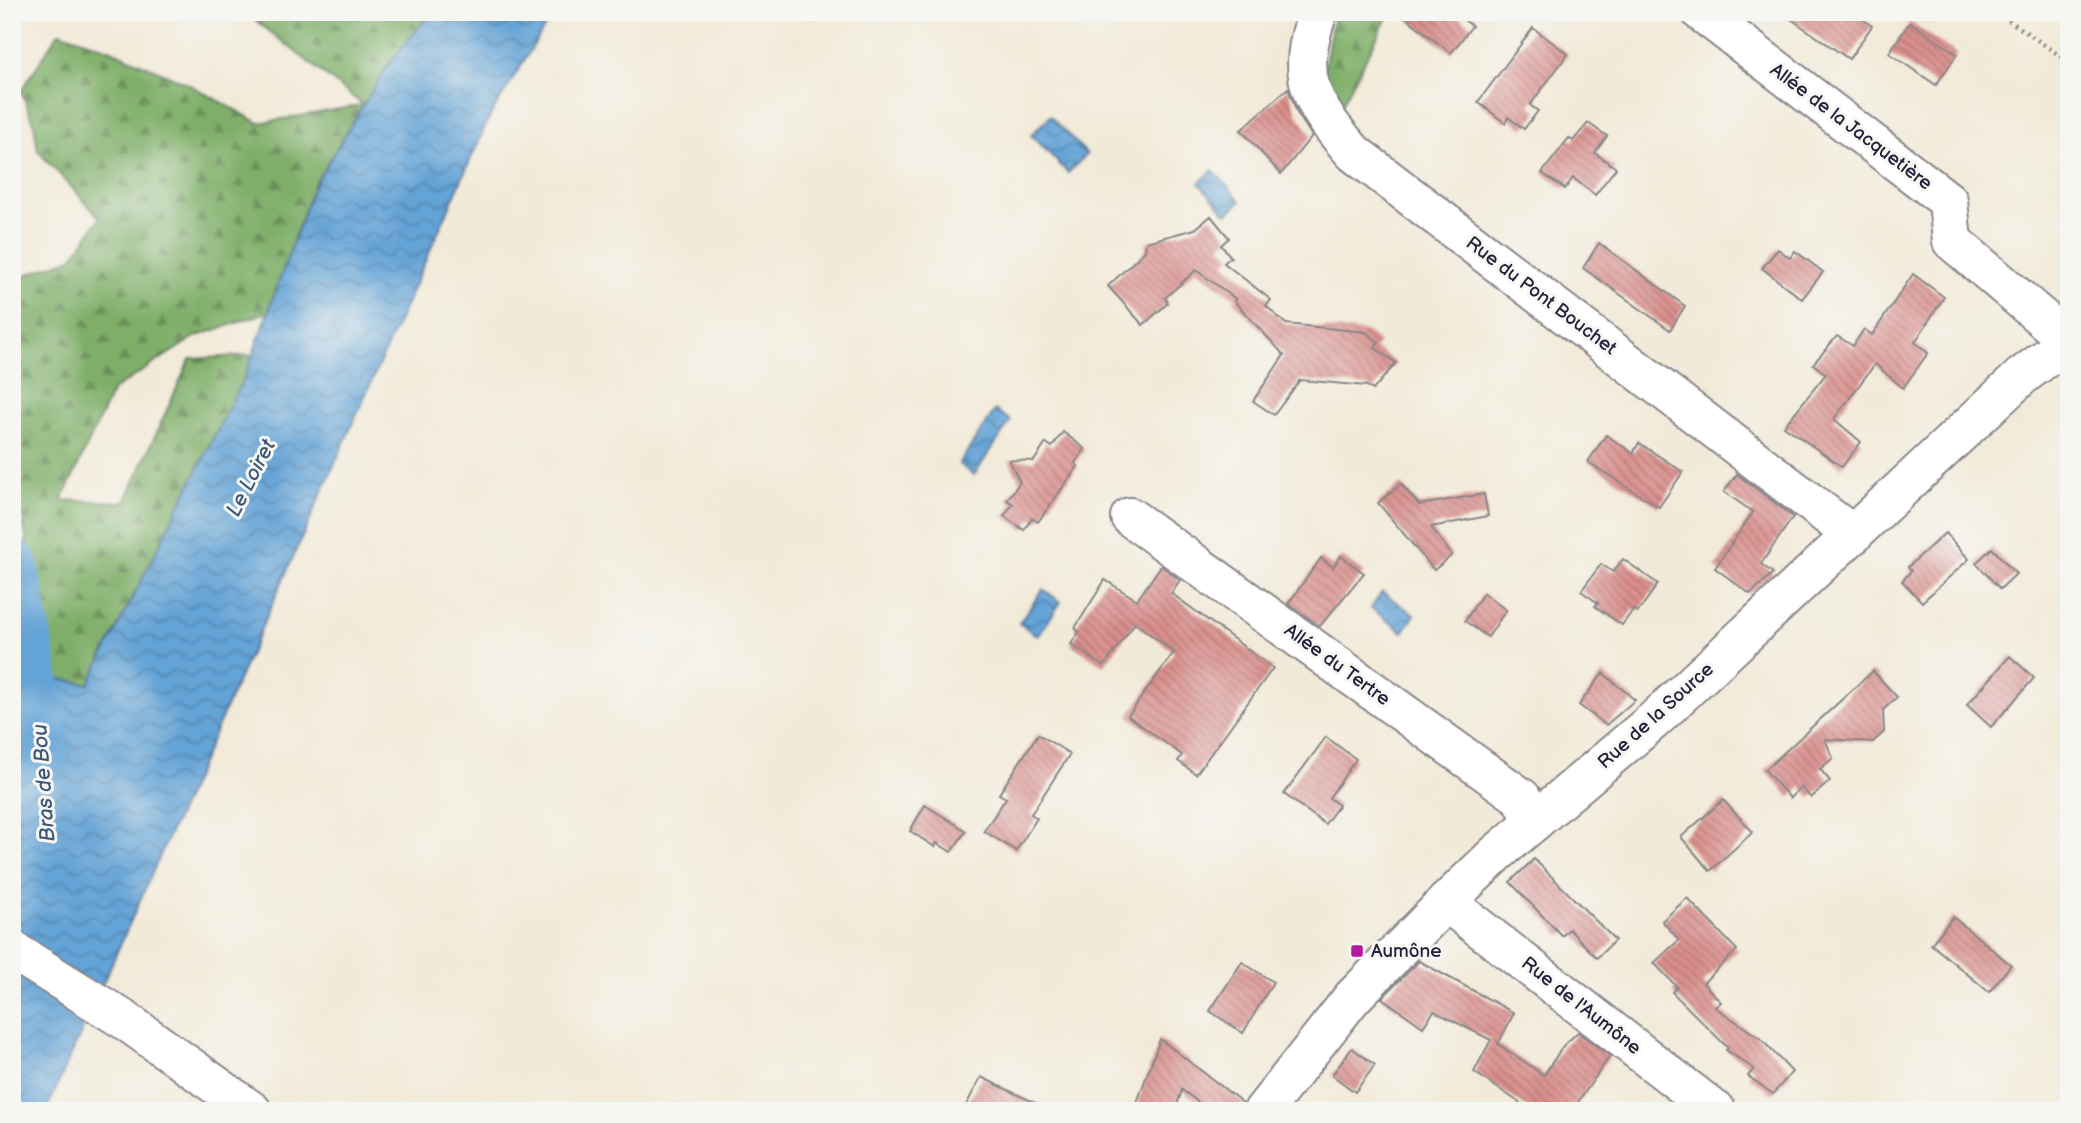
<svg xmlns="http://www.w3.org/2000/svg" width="2081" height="1123" viewBox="0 0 2081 1123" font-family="'Balsamiq Sans',sans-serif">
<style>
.forest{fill:url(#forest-firs);stroke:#506852;stroke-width:2}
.water{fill:url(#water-waves);stroke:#426288;stroke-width:2}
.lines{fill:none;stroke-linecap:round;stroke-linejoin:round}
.river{stroke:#63a3d6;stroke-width:52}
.building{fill:url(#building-back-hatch)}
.minor-casing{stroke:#8a868a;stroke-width:42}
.major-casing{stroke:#8a868a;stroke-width:42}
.path{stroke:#8a868a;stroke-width:4.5;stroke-dasharray:2 5;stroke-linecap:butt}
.minor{stroke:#fff;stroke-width:38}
.major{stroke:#fff;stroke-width:38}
.poi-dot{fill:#b5179e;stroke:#f6f6f2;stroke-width:2.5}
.labels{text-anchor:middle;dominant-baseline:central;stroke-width:6;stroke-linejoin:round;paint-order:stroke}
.street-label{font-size:19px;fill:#22223b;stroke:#f6f6f2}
.poi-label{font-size:19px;fill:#22223b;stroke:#f6f6f2;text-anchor:start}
.water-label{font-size:21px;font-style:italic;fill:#3c5679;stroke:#f6f6f2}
</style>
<defs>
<pattern id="forest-firs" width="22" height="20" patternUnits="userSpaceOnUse" patternTransform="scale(1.75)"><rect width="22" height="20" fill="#7eae68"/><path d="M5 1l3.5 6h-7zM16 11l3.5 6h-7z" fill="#678d57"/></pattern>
<pattern id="water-waves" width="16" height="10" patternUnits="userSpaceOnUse" patternTransform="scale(1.75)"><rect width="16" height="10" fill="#63a3d6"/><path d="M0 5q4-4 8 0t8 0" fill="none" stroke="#5184af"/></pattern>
<pattern id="building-back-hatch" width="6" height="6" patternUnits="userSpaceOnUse" patternTransform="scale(1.75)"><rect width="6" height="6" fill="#da908d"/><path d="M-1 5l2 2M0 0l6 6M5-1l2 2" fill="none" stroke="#b07574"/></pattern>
</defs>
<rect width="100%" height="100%" fill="#f6f6f2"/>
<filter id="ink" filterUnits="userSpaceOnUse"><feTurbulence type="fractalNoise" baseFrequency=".0143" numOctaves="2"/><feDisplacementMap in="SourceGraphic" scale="14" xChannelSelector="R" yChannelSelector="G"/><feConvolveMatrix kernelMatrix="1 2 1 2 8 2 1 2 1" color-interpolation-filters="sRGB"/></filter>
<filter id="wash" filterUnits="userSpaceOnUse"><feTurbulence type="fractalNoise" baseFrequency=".00686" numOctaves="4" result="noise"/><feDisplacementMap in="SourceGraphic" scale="28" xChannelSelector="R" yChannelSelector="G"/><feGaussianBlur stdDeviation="1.57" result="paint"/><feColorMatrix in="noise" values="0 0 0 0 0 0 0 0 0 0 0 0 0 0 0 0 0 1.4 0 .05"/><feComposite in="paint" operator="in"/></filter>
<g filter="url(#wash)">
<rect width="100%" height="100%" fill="#f2ead8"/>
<g class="forest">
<path d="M 245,12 L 431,12 L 388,65 L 313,187 L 268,312 L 195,337 L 113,390 L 62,500 L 125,502 L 190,359 L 252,355 L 245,376 L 89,684 L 52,678 L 22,515 L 12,487 L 12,280 L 72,258 L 100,218 L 38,151 L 34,124 L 21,91 L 59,32 L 109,49 L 188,84 L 259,123 L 363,105 Z"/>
<path d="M 1334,12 L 1390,12 L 1338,112 L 1322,82 Z"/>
</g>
<g class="water">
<path d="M 431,12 L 554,12 L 490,116 L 46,1111 L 12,1111 L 12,694 L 52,678 L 89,684 L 245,376 L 313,187 L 388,65 Z"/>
<path d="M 1050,116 L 1087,154 L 1068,173 L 1031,135 Z"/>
<path d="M 1213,170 L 1241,201 L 1227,214 L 1199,183 Z"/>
<path d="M 995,410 L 1011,421 L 974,475 L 959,464 Z"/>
<path d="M 1043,589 L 1061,602 L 1038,636 L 1019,623 Z"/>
<path d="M 1382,592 L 1415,615 L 1403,632 L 1371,608 Z"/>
</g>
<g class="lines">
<path class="river" d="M 12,565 L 40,716 L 42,755"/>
</g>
<g id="blocks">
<g class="building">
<path d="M 1399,12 L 1454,12 L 1472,26 L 1451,53 Z"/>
<path d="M 1781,12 L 1853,12 L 1872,26 L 1849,59 Z"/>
<path d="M 1910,22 L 1957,54 L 1936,85 L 1889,53 Z"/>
<path d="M 1533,28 L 1568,54 L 1530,105 L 1538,111 L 1524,129 L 1508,117 L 1505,123 L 1478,102 Z"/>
<path d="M 1288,88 L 1297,113 L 1312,136 L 1281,174 L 1241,130 Z"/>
<path d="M 1588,123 L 1607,136 L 1595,153 L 1616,168 L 1595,195 L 1573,178 L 1565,189 L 1542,173 L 1569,138 L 1573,141 Z"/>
<path d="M 1211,216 L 1229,238 L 1221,245 L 1231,257 L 1224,263 L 1271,300 L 1266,306 L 1286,324 L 1366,332 L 1379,342 L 1375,348 L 1396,363 L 1373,390 L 1367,386 L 1300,380 L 1274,415 L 1253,401 L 1284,355 L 1234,301 L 1236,299 L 1196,270 L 1165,298 L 1168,303 L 1143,325 L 1108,286 L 1145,251 L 1146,242 L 1195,229 Z"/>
<path d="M 1599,243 L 1685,306 L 1670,330 L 1583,268 Z"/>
<path d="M 1778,249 L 1790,258 L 1795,251 L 1823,272 L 1802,299 L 1762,268 Z"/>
<path d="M 1913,274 L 1944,297 L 1915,342 L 1928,353 L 1903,388 L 1875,364 L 1834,419 L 1861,442 L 1842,467 L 1784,426 L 1826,374 L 1813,364 L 1837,336 L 1853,346 L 1864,329 L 1872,335 Z"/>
<path d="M 1063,432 L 1085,449 L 1075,463 L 1078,466 L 1038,522 L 1032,518 L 1024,530 L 1004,516 L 1013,504 L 1007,500 L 1020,482 L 1009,460 L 1034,461 L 1046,443 L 1052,447 Z"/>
<path d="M 1606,435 L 1633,453 L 1639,443 L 1683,472 L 1659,507 L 1588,462 Z"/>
<path d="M 1737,474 L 1793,517 L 1761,564 L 1773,573 L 1750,594 L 1715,568 L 1753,512 L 1724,492 Z"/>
<path d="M 1401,484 L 1419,505 L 1484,494 L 1488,516 L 1431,527 L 1452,555 L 1434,570 L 1378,503 Z"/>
<path d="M 1945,533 L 1969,559 L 1922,602 L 1902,581 L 1911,571 L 1908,567 Z"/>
<path d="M 1992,548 L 2016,574 L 2000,589 L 1976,563 Z"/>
<path d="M 1341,556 L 1364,573 L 1320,626 L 1288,604 L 1321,558 L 1333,567 Z"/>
<path d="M 1623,559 L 1658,584 L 1638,612 L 1634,609 L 1622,625 L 1595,606 L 1598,603 L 1581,591 L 1601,564 L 1613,572 Z"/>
<path d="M 1161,566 L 1180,580 L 1171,593 L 1273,668 L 1196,774 L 1178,761 L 1182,755 L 1128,716 L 1174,652 L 1135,623 L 1104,666 L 1071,644 L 1079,632 L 1075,628 L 1105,580 L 1137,600 Z"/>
<path d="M 1483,593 L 1506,610 L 1488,637 L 1465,621 Z"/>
<path d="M 2010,656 L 2034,678 L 1991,727 L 1967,705 Z"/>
<path d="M 1873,671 L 1897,697 L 1883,710 L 1884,732 L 1873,742 L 1825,739 L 1833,758 L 1820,769 L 1830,781 L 1811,798 L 1801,787 L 1790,798 L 1765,770 Z"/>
<path d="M 1603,673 L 1635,700 L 1606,725 L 1579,705 Z"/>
<path d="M 1038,734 L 1070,754 L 1031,814 L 1037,818 L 1016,851 L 984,831 L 1006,798 L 999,794 Z"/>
<path d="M 1326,737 L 1356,759 L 1329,798 L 1339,805 L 1325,824 L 1284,794 Z"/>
<path d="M 1723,800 L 1753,832 L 1710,871 L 1681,837 Z"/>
<path d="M 925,805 L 966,831 L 951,852 L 937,843 L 935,847 L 910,831 Z"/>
<path d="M 1534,859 L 1615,940 L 1597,958 L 1569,929 L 1562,936 L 1510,882 Z"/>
<path d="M 1687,898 L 1737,950 L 1703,983 L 1721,1002 L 1715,1007 L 1761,1039 L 1792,1072 L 1773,1094 L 1748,1076 L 1754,1069 L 1726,1050 L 1728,1048 L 1672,992 L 1677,987 L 1654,963 L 1679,940 L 1662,921 Z"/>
<path d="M 1953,917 L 2011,965 L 1989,992 L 1931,944 Z"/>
<path d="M 1419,961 L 1514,1013 L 1498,1044 L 1544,1075 L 1563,1046 L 1578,1032 L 1610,1056 L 1572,1111 L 1532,1111 L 1474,1072 L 1491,1040 L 1434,1011 L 1423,1027 L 1382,998 Z"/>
<path d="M 1242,962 L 1273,982 L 1243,1033 L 1210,1011 Z"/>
<path d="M 1160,1039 L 1243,1103 L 1242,1111 L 1210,1111 L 1182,1090 L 1175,1111 L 1134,1111 Z"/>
<path d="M 1352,1048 L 1375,1065 L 1355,1092 L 1332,1075 Z"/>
<path d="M 981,1077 L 1052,1111 L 963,1111 Z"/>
</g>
</g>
</g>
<g filter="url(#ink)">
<use href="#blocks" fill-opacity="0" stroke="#8a868a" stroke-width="2"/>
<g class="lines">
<defs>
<g id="minor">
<path d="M 1318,12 C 1294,78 1311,104 1354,153 L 1853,535"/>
<path d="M 1701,12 L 1948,201 L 1952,241 L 2069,341"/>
<path d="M 1130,517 L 1522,798 L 1534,822"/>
<path d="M 1446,902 L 1716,1111"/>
<path d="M 12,950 L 126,1021 L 252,1111"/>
</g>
<path id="major" d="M 1263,1111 L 1352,998 L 1446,902 L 1496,854 L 1654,720 L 2022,376 L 2069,341"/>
</defs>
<use href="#minor" class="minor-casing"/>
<use href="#major" class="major-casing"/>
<path class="path" d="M 1997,12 L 2069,62"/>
<use href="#minor" class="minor"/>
<use href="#major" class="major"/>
</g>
</g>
<rect class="poi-dot" x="1350" y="944" width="14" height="14" rx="3.5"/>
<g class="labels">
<g class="street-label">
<text transform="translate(1851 127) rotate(37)">Allée de la Jacquetière</text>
<text transform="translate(1541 296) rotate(37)">Rue du Pont Bouchet</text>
<text transform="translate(1337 665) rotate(36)">Allée du Tertre</text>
<text transform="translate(1656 716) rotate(-42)">Rue de la Source</text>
<text transform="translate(1581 1006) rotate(38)">Rue de l'Aumône</text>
</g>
<g class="poi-label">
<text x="1371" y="951">Aumône</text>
</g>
<g class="water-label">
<text transform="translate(251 478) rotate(-63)">Le Loiret</text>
<text transform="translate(44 783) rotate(-94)">Bras de Bou</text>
</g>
</g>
<rect width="2081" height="1123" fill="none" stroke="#f6f6f2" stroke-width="42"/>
</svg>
